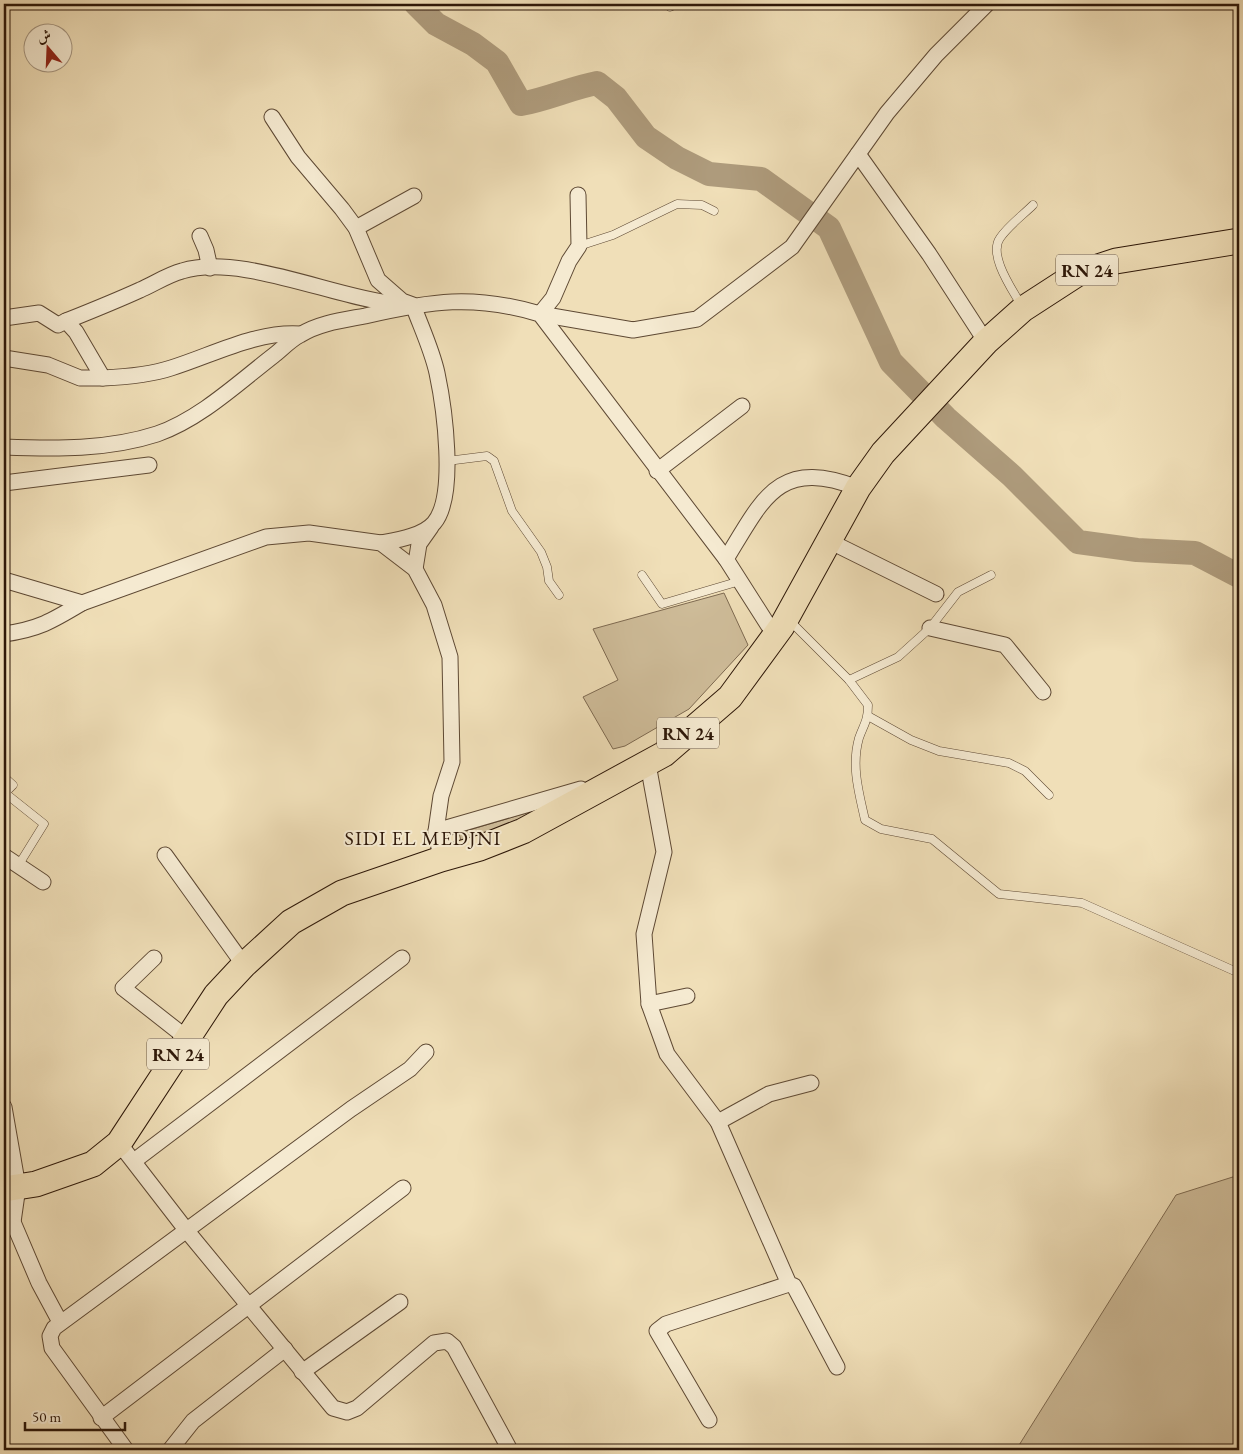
<svg xmlns="http://www.w3.org/2000/svg" width="1243" height="1454" viewBox="0 0 1243 1454" font-family="'EB Garamond',Amiri,serif">
<style>
.green{fill:#cfbd9a;stroke:#7e6a51}
.lines{fill:none;stroke-linecap:round;stroke-linejoin:round}
.river{stroke:#ae9b7c;stroke-width:24}
.service-casing{stroke:#5e4934;stroke-width:9}
.minor-casing{stroke:#5e4934;stroke-width:17}
.primary-casing{stroke:#2d1708;stroke-width:27}
.service{stroke:#f5ead1;stroke-width:8}
.minor{stroke:#f5ead1;stroke-width:15}
.primary{stroke:#f0dfb8;stroke-width:25}
.labels{text-anchor:middle;dominant-baseline:central;stroke-width:4;stroke-linejoin:round;paint-order:stroke}
.shield{fill:#f5ead1;stroke:#695644;stroke-width:1}
.shield-label{font-size:18px;font-weight:bold;fill:#2d1708}
.neighbourhood-label{font-size:20px;letter-spacing:1px;fill:#2d1708;stroke:#f5ead1}
</style>
<rect width="100%" height="100%" fill="#f0dfb8"/>
<filter id="stains"><feTurbulence type="fractalNoise" baseFrequency=".004" numOctaves="4"/><feColorMatrix values="0 0 0 0 .2 0 0 0 0 .09 0 0 0 0 .02 0 0 0 .5 -.17"/></filter>
<radialGradient id="worn" r=".72"><stop offset=".6" stop-color="#630" stop-opacity="0"/><stop offset="1" stop-color="#630" stop-opacity=".3"/></radialGradient>
<g class="green">
<path d="M 724,593 L 748,645 L 689,709 L 625,746 L 613,749 L 583,697 L 618,680 L 593,629 Z"/>
<path d="M 553,805 L 522,820 L 461,841 L 459,833 Z"/>
<path d="M 1239,1175 L 1239,1450 L 1016,1450 L 1176,1195 Z"/>
</g>
<g class="lines">
<path class="river" d="M 416,4 L 436,24 L 473,44 L 497,62 L 521,104 C 548,99 571,88 597,83 L 616,98 L 646,137 L 677,158 L 709,174 L 761,179 L 829,228 L 891,362 L 946,418 L 1012,476 L 1078,542 L 1137,550 L 1195,553 L 1239,576"/>
<defs>
<g id="service">
<path d="M 670,7 L 676,4"/>
<path d="M 579,246 L 613,235 L 677,204 L 702,205 L 714,211"/>
<path d="M 1021,305 C 1012,289 988,255 1000,238 C 1008,226 1023,215 1033,205"/>
<path d="M 447,461 L 487,456 L 494,461 L 512,511 L 541,552 L 547,567 L 549,581 L 559,595"/>
<path d="M 642,575 L 662,604 L 740,581"/>
<path d="M 790,621 L 849,680 L 868,705 C 868,721 864,724 859,738 C 851,766 859,793 865,820 L 881,829 L 932,839 L 999,894 L 1082,903 L 1239,973"/>
<path d="M 849,680 L 898,657 L 930,628 L 958,592 L 991,575"/>
<path d="M 868,716 L 911,740 L 939,751 L 1009,763 L 1025,771 L 1049,795"/>
<path d="M 4,777 L 13,785 L 5,793 L 44,824 L 18,866"/>
</g>
<g id="minor">
<path d="M 272,117 L 298,157 L 342,209 L 356,228 L 378,280 L 402,301 L 413,305 C 421,327 432,350 437,373 C 444,406 457,496 434,523 C 423,536 397,540 381,543"/>
<path d="M 858,154 L 929,254 L 986,342"/>
<path d="M 578,195 L 579,246 L 569,261 L 553,298 L 540,314 L 633,330 L 697,319 L 792,247 L 887,113 L 936,55 L 987,4"/>
<path d="M 356,228 L 414,196"/>
<path d="M 200,236 L 206,250 L 210,268"/>
<path d="M 4,318 L 39,313 L 58,325 L 66,321"/>
<path d="M 300,334 C 256,331 213,355 171,368 C 150,375 125,377 103,378 L 76,332 L 66,321 C 91,311 116,301 140,290 C 154,284 167,275 182,271 C 240,253 335,298 396,304"/>
<path d="M 4,358 L 48,365 L 80,378 L 103,378"/>
<path d="M 4,447 C 55,449 108,450 157,434 C 200,419 238,383 273,356 C 282,349 290,340 300,335 C 319,323 344,320 365,316 C 431,301 473,294 540,314 L 726,559 L 768,625 L 777,632"/>
<path d="M 657,471 L 742,406"/>
<path d="M 4,483 L 149,465"/>
<path d="M 829,541 L 936,594"/>
<path d="M 726,559 C 763,499 778,457 858,488"/>
<path d="M 415,569 L 419,544 L 431,527"/>
<path d="M 4,580 L 82,603 L 266,537 L 309,533 L 381,543 L 415,569 L 434,605 L 450,657 L 452,762 L 441,796 L 436,831 L 441,859"/>
<path d="M 930,628 L 1005,645 L 1043,692"/>
<path d="M 4,634 C 39,629 52,621 82,603"/>
<path d="M 648,764 L 664,852 L 644,934 L 649,1004 L 667,1054 L 718,1122 L 789,1284 L 794,1286 L 837,1367"/>
<path d="M 436,831 L 581,789"/>
<path d="M 165,855 L 244,965"/>
<path d="M 4,856 L 43,882"/>
<path d="M 154,958 L 123,988 L 188,1039"/>
<path d="M 649,1004 L 687,996"/>
<path d="M 4,1107 L 18,1187 L 13,1222 L 4,1226"/>
<path d="M 718,1122 L 769,1094 L 811,1083"/>
<path d="M 119,1143 L 187,1231 L 333,1408 L 347,1412 L 357,1408 L 434,1343 L 447,1341 L 454,1347 L 510,1450"/>
<path d="M 134,1161 L 402,958"/>
<path d="M 13,1222 L 39,1283 L 60,1322"/>
<path d="M 302,1372 L 400,1302"/>
<path d="M 101,1418 L 403,1188"/>
<path d="M 709,1420 L 657,1331 L 666,1324 L 789,1284"/>
<path d="M 126,1450 L 52,1348 L 50,1336 L 54,1328 L 351,1109 L 410,1069 L 426,1052"/>
<path d="M 170,1450 L 193,1421 L 285,1349"/>
</g>
<path id="primary" d="M 4,1189 L 36,1184 L 93,1164 L 119,1143 L 216,995 L 244,965 L 291,922 L 342,893 L 441,859 L 480,848 L 523,831 L 664,754 L 730,697 L 782,626 L 858,488 L 883,453 L 986,342 L 1023,309 L 1077,274 L 1116,261 L 1239,241"/>
</defs>
<use href="#service" class="service-casing"/>
<use href="#minor" class="minor-casing"/>
<use href="#primary" class="primary-casing"/>
<use href="#service" class="service"/>
<use href="#minor" class="minor"/>
<use href="#primary" class="primary"/>
</g>
<g class="labels">
<g class="shield">
<rect x="1056" y="254.5" width="62" height="31" rx="4"/>
<rect x="657" y="717.5" width="62" height="31" rx="4"/>
<rect x="147" y="1038.5" width="62" height="31" rx="4"/>
</g>
<g class="shield-label">
<text x="1087" y="270">RN 24</text>
<text x="688" y="733">RN 24</text>
<text x="178" y="1054">RN 24</text>
</g>
<g class="neighbourhood-label">
<text x="423" y="838">SIDI EL MEDJNI</text>
</g>
</g>
<rect width="1243" height="1454" fill="none" stroke="#f0dfb8" stroke-width="20"/>
<rect x="5" y="5" width="1233" height="1444" fill="none" stroke="#2d1708" stroke-width="2.5"/>
<rect x="10" y="10" width="1223" height="1434" fill="none" stroke="#2d1708"/>
<g transform="translate(48 48) rotate(341)"><circle r="24" fill="#f5ead1" stroke="#a59681"/>
<path d="M0-4L9 19L0 12L-9 19Z" fill="#8f2418"/>
<text y="-8" font-size="14" font-weight="bold" text-anchor="middle" fill="#2d1708">ش</text>
</g>
<path d="M25 1422v8h100v-8" fill="none" stroke="#2d1708" stroke-width="2.5"/>
<text x="32" y="1422" font-size="15" fill="#2d1708" stroke="#f5ead1" stroke-width="4" paint-order="stroke">50 m</text>
<rect width="100%" height="100%" filter="url(#stains)"/>
<rect width="100%" height="100%" fill="url(#worn)"/>
</svg>
